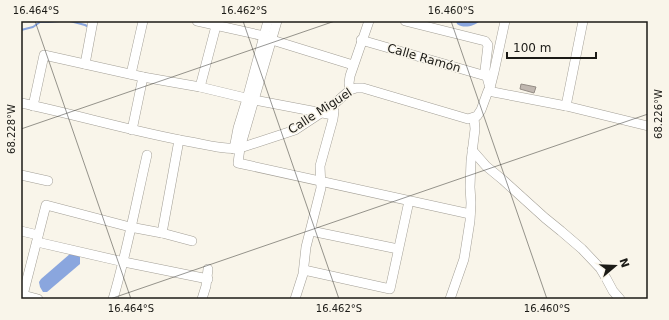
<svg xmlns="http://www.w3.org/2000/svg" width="669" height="320" viewBox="0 0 669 320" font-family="'DejaVu Sans',sans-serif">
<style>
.water{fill:#8aa6de}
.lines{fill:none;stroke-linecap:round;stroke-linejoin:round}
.stream{stroke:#8aa6de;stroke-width:2}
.building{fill:#c0b7b0;stroke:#948c85}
.minor-casing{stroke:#a39f96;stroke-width:10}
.minor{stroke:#fff;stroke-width:9}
.ticks{fill:none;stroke:#1b1a16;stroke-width:1;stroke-opacity:0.45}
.labels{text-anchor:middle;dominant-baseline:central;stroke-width:3;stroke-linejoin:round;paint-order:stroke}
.street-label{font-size:12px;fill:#1b1a16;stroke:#f9f5ea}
.neatline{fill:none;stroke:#1b1a16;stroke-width:1.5}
.ticks-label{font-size:10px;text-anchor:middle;fill:#1b1a16}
</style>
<rect width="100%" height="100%" fill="#f9f5ea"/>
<g class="water">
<path d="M 456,21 L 480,21 C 474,26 464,29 457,24 Z"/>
<path d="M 71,253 L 80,255 L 80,264 L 47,292 L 43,292 L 40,287 L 39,282 L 41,279 Z"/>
</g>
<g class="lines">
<g class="stream">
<path d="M 70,21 L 85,25 L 89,27"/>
<path d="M 21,30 L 33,27 L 40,22 L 48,22 L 60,21"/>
</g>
</g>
<path class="building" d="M 521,84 L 536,87 L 534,93 L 520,89 Z"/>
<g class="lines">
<defs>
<g id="minor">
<path d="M 197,21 L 264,36"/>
<path d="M 277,21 L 240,148 L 238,163 L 470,214"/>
<path d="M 405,21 L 485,41 L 488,45 L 485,70 L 490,88"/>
<path d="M 272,40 L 353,65"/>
<path d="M 361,40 L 486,76"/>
<path d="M 85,64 L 93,21"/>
<path d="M 131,74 L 143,21"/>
<path d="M 200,87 L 216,26"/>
<path d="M 490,88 L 494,72 L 505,21"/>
<path d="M 350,90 L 349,83 L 350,76 L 369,21"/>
<path d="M 21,103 C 78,115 134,132 191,142 C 207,145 225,150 240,148 L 295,130 L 333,105 L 350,90 L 356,88 L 363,88 L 468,119 L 477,116 L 481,110 L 488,91 L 566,106 L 648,126"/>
<path d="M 33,106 L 44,55 L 143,77 L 200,87 L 254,100 L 333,115"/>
<path d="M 566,106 L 583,21"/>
<path d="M 132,130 L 143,77"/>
<path d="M 234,149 L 238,128 L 247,99 L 268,21"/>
<path d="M 472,150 L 486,166 L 503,180 L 545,218 L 561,231 L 582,249 L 600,268 L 606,278 L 613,291 L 620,299"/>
<path d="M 21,175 L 48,181"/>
<path d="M 21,231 L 38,235"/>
<path d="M 311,231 L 398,249"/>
<path d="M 162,233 L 179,140"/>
<path d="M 37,242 L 124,262 L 208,279"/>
<path d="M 304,270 L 390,289 L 409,201"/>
<path d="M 23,295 L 38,299"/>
<path d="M 21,299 L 23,295 L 46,205 L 130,227 L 162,233 L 192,241"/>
<path d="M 113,299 C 127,252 136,203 147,155"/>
<path d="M 202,299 L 206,286 L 208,269"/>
<path d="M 295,299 L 303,274 L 306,247 L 321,188 L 320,166 L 333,119 L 334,111"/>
<path d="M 450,299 L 464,259 L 470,221 L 471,203 L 470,187 L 471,161 L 475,129 L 474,118"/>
</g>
</defs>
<use href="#minor" class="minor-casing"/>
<use href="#minor" class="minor"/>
</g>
<path class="ticks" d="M 35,21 L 131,299M 243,21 L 339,299M 451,21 L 547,299M 21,129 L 335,21M 110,299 L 648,114"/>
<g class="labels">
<g class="street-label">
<text transform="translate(424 58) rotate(16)">Calle Ramón</text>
<text transform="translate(320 111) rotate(-33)">Calle Miguel</text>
</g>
</g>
<rect width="669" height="320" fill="none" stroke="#f9f5ea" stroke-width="44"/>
<g transform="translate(615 266) rotate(71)" stroke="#f9f5ea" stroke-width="3" paint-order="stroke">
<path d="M0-3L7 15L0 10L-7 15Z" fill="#1b1a16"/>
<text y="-6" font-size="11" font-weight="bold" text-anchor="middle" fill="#1b1a16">N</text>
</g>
<path d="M507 52v6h89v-6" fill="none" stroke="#1b1a16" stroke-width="2"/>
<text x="513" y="52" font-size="12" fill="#1b1a16" stroke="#f9f5ea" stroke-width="3" paint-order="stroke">100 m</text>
<rect x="22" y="22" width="625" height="276" class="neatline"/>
<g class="ticks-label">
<text x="36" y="14">16.464°S</text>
<text x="244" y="14">16.462°S</text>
<text x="451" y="14">16.460°S</text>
<text transform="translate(658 114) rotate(-90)" y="4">68.226°W</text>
<text transform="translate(11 129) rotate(-90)" y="4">68.228°W</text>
<text x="131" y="312">16.464°S</text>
<text x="339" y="312">16.462°S</text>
<text x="547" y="312">16.460°S</text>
</g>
</svg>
